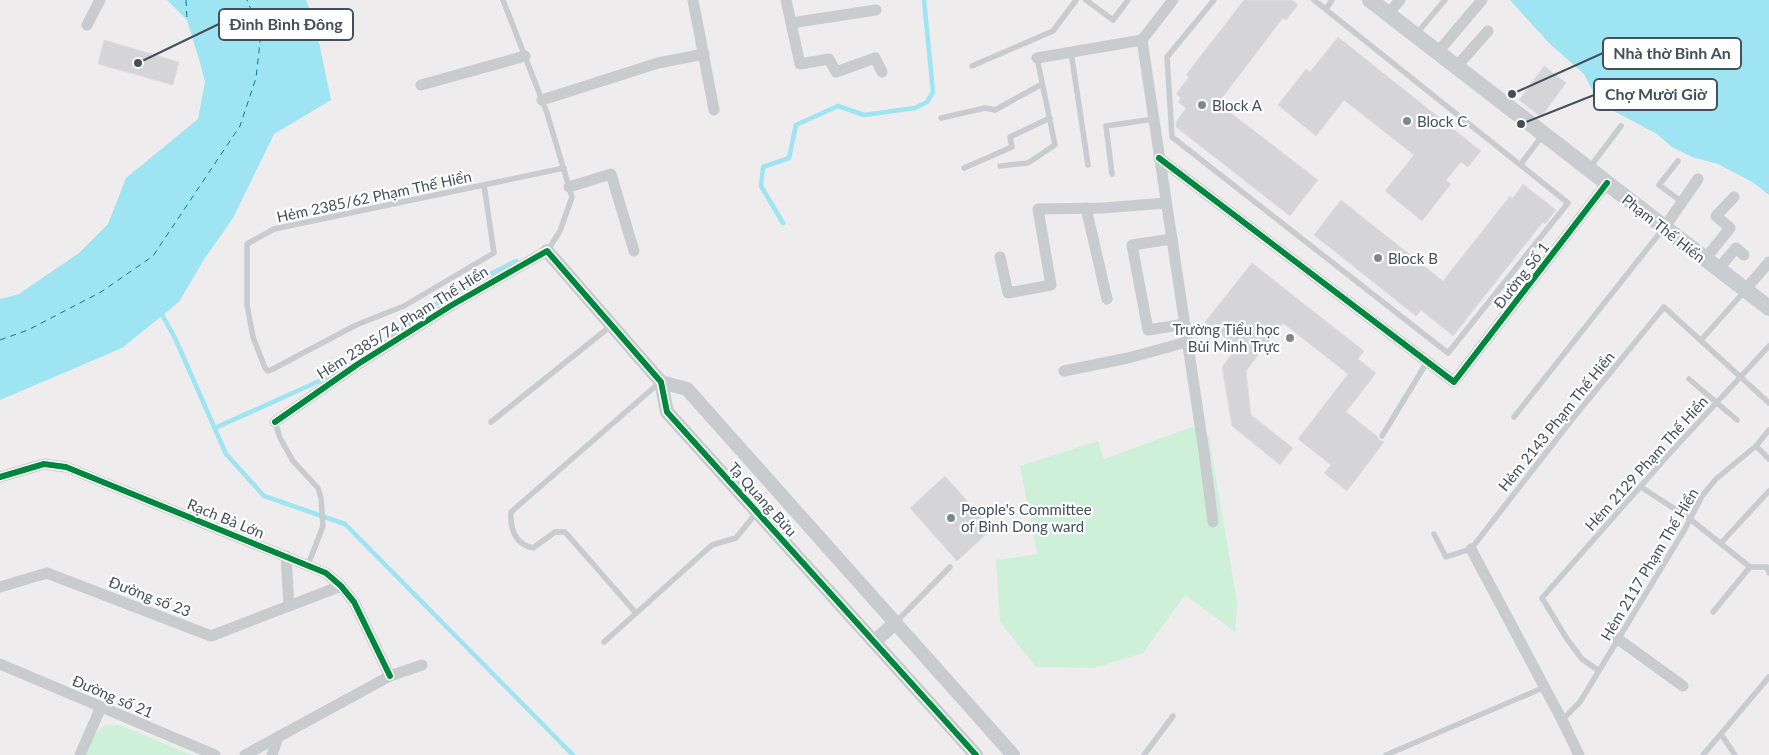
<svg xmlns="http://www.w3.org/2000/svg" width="1769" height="755" viewBox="0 0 1769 755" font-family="Lato,sans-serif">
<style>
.green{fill:#cef0d9}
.water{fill:#9ee4f2}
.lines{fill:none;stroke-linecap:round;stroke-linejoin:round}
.stream{stroke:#9ee4f2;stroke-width:4.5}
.ferry{stroke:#037e98;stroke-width:1;stroke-dasharray:6 5;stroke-linecap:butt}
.building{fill:#d5d4d7;stroke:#dfdedf}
.service{stroke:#c8ccce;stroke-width:5.5}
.minor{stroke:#c8ccce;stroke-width:11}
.tertiary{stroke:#c8ccce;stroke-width:14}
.secondary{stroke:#c9cdd0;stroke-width:16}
.cycleway-casing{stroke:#fff;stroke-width:9}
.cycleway{stroke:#00873e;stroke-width:6}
.poi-dot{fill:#7e878e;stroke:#fff;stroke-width:2}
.labels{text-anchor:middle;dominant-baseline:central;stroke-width:4.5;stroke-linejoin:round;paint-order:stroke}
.poi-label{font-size:15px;fill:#42505b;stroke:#fff;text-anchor:start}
.street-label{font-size:15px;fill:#42505b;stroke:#fff}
.leader{fill:none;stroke:#42505b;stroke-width:2}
.callout-dot{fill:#42505b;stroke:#fff;stroke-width:2}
.callout{fill:#fff;stroke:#42505b;stroke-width:2}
.callout-label{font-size:16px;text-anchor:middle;font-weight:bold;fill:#42505b}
</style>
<rect width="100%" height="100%" fill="#eeecec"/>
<g class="green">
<path d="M 1192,427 L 1209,437 L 1237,602 L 1235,632 L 1185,595 L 1143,653 L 1094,668 L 1036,667 L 1000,622 L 996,560 L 1037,554 L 1020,466 L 1098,441 L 1104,459 Z"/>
<path d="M 105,725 L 120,725 L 191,755 L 86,755 L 93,736 Z"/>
</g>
<g class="water">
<path d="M 167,0 L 306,0 L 315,23 L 331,100 L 274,134 L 233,218 L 203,261 L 179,302 L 122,348 L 0,400 L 0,299 L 19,294 L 79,253 L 108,224 L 126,178 L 198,119 L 205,82 L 201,66 L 187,20 Z"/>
<path d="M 1510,0 L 1769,0 L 1769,195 L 1754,183 L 1718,164 L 1692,157 L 1672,147 L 1657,134 L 1599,103 L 1584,74 L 1549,43 Z"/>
</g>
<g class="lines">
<g class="stream">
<path d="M 783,223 L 761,186 L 763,167 L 789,158 L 796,125 L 838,106 L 864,115 L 915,108 L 927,102 L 933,92 L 924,0"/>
<path d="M 160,311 L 175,338 L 226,454 L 264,496 L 345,524 L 573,755"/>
<path d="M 391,337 L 447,296 L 516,261"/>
<path d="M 215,428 L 337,373"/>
</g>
<g class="ferry">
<path d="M 186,0 L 187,20"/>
<path d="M 0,340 L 28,330 L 101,292 L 153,256 L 240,126 L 256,78 L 261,33 L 247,0"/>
</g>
</g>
<g class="building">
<path d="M 1244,0 L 1292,0 L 1298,5 L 1286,20 L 1283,18 L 1218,103 L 1318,180 L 1290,216 L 1176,127 L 1176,122 L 1186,108 L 1178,102 L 1181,98 L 1176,94 L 1189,77 L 1186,75 Z"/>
<path d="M 1338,37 L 1481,151 L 1468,167 L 1461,162 L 1446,180 L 1451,184 L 1422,221 L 1385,191 L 1414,155 L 1344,100 L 1316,136 L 1278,105 L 1306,69 L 1310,72 Z"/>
<path d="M 104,40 L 179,62 L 173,85 L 98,64 Z"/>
<path d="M 1544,66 L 1566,83 L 1541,117 L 1519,100 Z"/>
<path d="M 1523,184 L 1556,210 L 1545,224 L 1543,222 L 1453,336 L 1421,310 L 1416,316 L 1314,235 L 1341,200 L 1443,281 L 1510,196 L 1513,198 Z"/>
<path d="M 1252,263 L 1364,351 L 1358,359 L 1376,373 L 1346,412 L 1377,436 L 1379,440 L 1384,442 L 1347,491 L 1324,473 L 1331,465 L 1298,439 L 1348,374 L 1283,323 L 1246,371 L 1251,415 L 1293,448 L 1280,465 L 1232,426 L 1222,367 L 1237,347 L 1205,322 Z"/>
<path d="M 945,476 L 992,529 L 957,561 L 910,508 Z"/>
</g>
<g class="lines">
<g class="service">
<path d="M 503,0 L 547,113 L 572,197 L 560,231 L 548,250"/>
<path d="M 1086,0 L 1113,20 L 1128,0"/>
<path d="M 1214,0 L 1167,57 L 1172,137 L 1448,353 L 1568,203 L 1314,0"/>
<path d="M 1326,9 L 1332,0"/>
<path d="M 1417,33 L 1445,0"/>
<path d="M 1071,52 L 1088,165"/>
<path d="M 972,66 L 1053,31 L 1076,0"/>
<path d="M 941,118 L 985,108 L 995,110 L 1042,84"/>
<path d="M 1678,161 L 1659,185 L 1682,202"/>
<path d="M 1521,164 L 1542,136"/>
<path d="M 1000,166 L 1028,163 L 1055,145 L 1037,58"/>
<path d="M 1590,167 L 1621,126"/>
<path d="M 964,168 L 1012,147 L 1010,137 L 1050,118"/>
<path d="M 1112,174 L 1106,126 L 1154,119"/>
<path d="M 484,185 L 494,253 L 404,306 L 356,325 L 273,369 L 268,371 L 265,368 L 253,337 L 247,305 L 247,244 L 274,229 L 564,168"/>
<path d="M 1701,340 L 1744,292"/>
<path d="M 1689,379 L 1737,420"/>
<path d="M 1514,417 L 1663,229"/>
<path d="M 275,422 L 280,438 L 293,461 L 318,488 L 321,498 L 323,526 L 308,565"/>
<path d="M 491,422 L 612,325"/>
<path d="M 1382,436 L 1427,362"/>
<path d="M 1756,446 L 1769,459"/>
<path d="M 1641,487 L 1690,519 L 1750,567 L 1767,567 L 1769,573"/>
<path d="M 1434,534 L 1446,557 L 1471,549 L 1574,417 L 1664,307 L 1769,403"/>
<path d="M 1721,543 L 1769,491"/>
<path d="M 1713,612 L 1750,567"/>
<path d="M 636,613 L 565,532 L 555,532 L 533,548 C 515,544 510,529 511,512 L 659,383"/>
<path d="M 895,623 L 950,567"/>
<path d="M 604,642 L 712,545 L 736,538 L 757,512"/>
<path d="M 1599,671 L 1582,659 L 1567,639 L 1542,598 L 1671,452 L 1769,346"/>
<path d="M 1562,720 L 1580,702 L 1685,529 L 1702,496 L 1716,479 L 1756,446 L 1769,430"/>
<path d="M 1721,734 L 1735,755"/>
<path d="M 1144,755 L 1173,716"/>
<path d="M 1386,755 L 1545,687"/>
<path d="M 1703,755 L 1769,677"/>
</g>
<g class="minor">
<path d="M 693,0 L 714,110"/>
<path d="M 786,0 L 800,64 L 829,59 L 836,72 L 875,58 L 882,72"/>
<path d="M 1388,14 L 1400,0"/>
<path d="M 791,23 L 876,10"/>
<path d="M 87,25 L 100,0"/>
<path d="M 1142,40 L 1204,452 L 1213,522"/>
<path d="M 1438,52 L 1482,0"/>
<path d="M 1037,58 L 1142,40 L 1173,0"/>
<path d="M 1456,67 L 1488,31"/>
<path d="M 421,85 L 525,56"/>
<path d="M 542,100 L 658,63 L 704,54"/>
<path d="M 1159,158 L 1454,382 L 1607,183"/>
<path d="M 569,187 L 611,174 L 634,251"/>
<path d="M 1086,208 L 1107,299"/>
<path d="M 1664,228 L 1698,179"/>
<path d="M 1172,239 L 1132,245 L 1148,330 L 1185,324"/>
<path d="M 1000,257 L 1008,293 L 1051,285 L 1038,209 L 1103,208 L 1166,203"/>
<path d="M 1705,259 L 1730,228 L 1716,216 L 1734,197"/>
<path d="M 1718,269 L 1736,248 L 1744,255"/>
<path d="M 1745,290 L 1769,262"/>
<path d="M 1064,371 L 1128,358 L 1187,342"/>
<path d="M 275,422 L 358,364 L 452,305 L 547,251"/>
<path d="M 0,477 L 44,464 L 66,467 L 326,573 L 341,586 L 354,602 L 390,676"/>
<path d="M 1471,549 L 1562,720 L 1579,755"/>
<path d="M 286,556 L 289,606"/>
<path d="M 0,587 L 47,573 L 211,636 L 341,586"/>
<path d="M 1618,639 L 1683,686"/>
<path d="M 0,664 L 215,755"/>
<path d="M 80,755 L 101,707"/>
<path d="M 245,755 L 390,676 L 422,665"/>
<path d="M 272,755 L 278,737"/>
</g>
<g class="tertiary">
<path d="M 547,251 L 661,382 L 667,412 L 976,755"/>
<path d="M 661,382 L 687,389 L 1013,755"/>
<path d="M 874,642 L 895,623"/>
</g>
<path class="secondary" d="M 1370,0 L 1769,308"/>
<defs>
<g id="cycleway">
<path d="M 1159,158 L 1454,382 L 1607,183"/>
<path d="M 275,422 L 358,364 L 452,305 L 547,251 L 661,382 L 667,412 L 976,755"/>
<path d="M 0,477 L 44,464 L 66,467 L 326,573 L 341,586 L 354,602 L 390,676"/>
</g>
</defs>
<use href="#cycleway" class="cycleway-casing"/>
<use href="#cycleway" class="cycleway"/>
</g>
<g class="poi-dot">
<circle cx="1202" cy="105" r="5"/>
<circle cx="1407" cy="121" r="5"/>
<circle cx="1378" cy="258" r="5"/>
<circle cx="1290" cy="338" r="5"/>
<circle cx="951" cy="518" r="5"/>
</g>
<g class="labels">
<g class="poi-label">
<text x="1212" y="105">Block A</text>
<text x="1417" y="121">Block C</text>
<text x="1388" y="258">Block B</text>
<text x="1280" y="329" text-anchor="end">Trường Tiểu học<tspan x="1280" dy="17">Bùi Minh Trực</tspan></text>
<text x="961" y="509">People's Committee<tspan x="961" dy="17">of Binh Dong ward</tspan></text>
</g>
<g class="street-label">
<text transform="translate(374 196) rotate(-12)">Hẻm 2385/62 Phạm Thế Hiển</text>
<text transform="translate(1664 228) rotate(38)">Phạm Thế Hiển</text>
<text transform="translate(1521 275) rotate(-52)">Đường Số 1</text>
<text transform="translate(402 322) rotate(-32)">Hẻm 2385/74 Phạm Thế Hiển</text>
<text transform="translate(1556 421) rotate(-51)">Hẻm 2143 Phạm Thế Hiển</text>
<text transform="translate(1646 463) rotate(-48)">Hẻm 2129 Phạm Thế Hiển</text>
<text transform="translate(763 499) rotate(48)">Tạ Quang Bửu</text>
<text transform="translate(226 518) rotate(22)">Rạch Bà Lớn</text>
<text transform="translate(1649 564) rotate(-59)">Hẻm 2117 Phạm Thế Hiển</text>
<text transform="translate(150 596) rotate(21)">Đường số 23</text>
<text transform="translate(113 696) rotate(23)">Đường số 21</text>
</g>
</g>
<path class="leader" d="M138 63L219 24M1512 94L1603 53M1521 124L1594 95"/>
<g class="callout-dot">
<circle cx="138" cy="63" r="5"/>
<circle cx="1512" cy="94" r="5"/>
<circle cx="1521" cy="124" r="5"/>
</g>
<g class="callout">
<rect x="219" y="9" width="134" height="31" rx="5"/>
<rect x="1603" y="38" width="138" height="31" rx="5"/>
<rect x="1594" y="79" width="123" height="31" rx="5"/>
</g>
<g class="callout-label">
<text x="286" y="30">Đình Bình Đông</text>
<text x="1672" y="59">Nhà thờ Bình An</text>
<text x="1656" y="100">Chợ Mười Giờ</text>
</g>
</svg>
